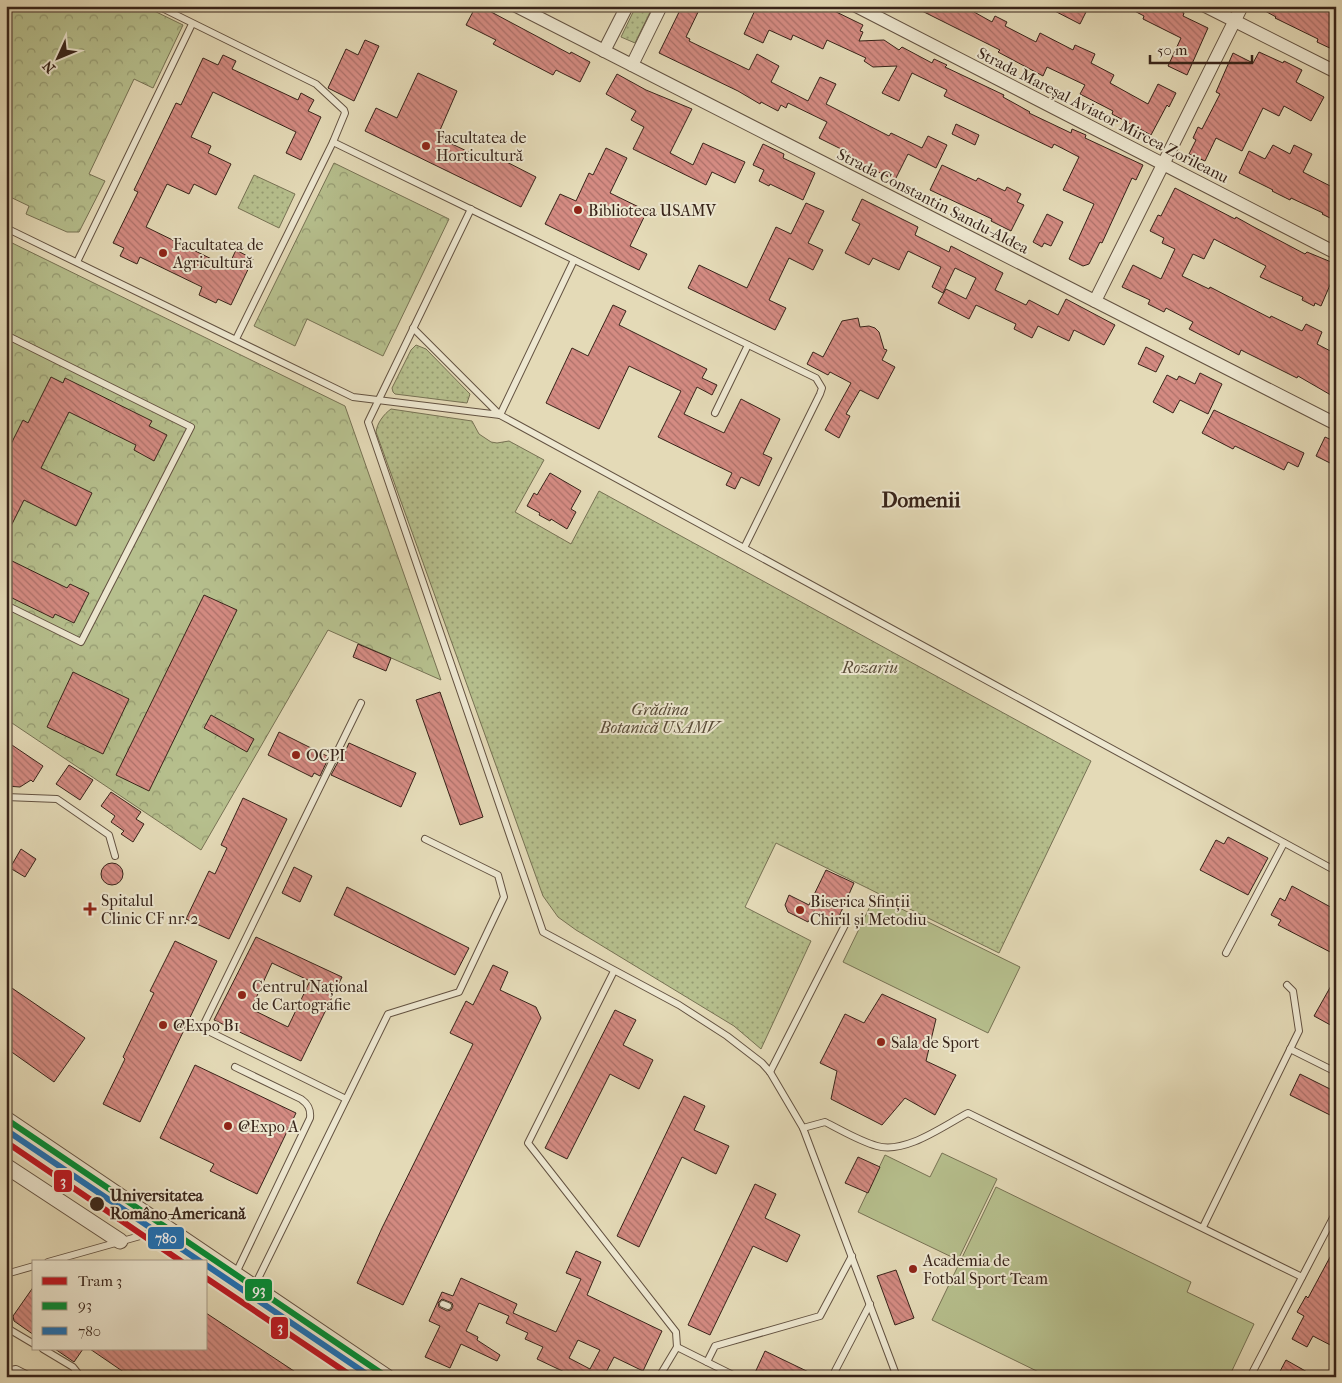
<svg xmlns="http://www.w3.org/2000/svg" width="1342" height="1383" viewBox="0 0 1342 1383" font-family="'IM FELL French Canon',serif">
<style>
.grass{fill:url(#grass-dots);stroke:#777254}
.park{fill:url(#park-crowns);stroke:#777254}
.pitch{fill:#b6bf8d;stroke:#777254}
.building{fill:url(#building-back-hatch);stroke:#38241a;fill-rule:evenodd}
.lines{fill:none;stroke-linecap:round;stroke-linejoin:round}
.service-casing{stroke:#635241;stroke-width:8}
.minor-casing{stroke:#635241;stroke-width:14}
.tertiary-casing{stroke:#635241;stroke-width:17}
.service{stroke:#ede7d0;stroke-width:6}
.minor{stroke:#ede7d0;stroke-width:12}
.tertiary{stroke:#ede7d0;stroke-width:15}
.bus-1-casing{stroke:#ede7d0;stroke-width:10}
.bus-2-casing{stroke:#ede7d0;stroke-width:10}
.bus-1{stroke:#008d36;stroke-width:6}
.bus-2{stroke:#1d71b8;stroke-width:6}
.tram-1-casing{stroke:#ede7d0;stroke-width:10}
.tram-1{stroke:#be1622;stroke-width:6}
.poi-dot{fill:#8f2418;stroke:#ede7d0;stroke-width:2}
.stop-dot{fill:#38241a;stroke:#ede7d0;stroke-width:2}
.labels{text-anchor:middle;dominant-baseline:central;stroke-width:4;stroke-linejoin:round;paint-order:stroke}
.street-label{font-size:16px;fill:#38241a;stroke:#ede7d0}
.poi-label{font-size:16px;fill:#38241a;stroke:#ede7d0;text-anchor:start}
.park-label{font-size:16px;font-style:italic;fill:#584b37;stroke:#ede7d0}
.stop-label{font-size:16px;font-weight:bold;fill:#38241a;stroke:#ede7d0;text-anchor:start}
.district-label{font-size:21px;font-weight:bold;fill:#38241a;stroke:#ede7d0}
.line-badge{stroke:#ede7d0;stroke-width:2}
.badge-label{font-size:14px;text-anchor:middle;font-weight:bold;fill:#fff}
</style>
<defs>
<pattern id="grass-dots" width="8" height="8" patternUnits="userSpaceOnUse" patternTransform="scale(1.25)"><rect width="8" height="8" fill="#b6bf8d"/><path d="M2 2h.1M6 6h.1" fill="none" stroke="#959b72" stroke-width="1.8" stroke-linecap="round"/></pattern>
<pattern id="park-crowns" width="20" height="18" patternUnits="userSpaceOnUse" patternTransform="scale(1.25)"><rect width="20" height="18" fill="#b6bf8d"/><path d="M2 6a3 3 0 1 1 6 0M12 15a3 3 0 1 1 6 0" fill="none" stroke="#959b72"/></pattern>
<pattern id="building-back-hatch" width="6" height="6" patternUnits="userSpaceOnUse" patternTransform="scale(1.25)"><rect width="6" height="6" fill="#d48b82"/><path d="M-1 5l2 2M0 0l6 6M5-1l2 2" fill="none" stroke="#ad716a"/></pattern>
</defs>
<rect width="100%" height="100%" fill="#e4dab7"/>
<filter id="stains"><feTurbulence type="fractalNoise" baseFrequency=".004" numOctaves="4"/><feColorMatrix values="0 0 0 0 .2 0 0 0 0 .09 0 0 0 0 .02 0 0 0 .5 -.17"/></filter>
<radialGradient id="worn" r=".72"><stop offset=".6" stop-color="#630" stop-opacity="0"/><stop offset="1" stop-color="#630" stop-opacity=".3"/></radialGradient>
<g class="grass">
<path d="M 636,6 L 653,6 L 635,43 L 621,37 Z"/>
<path d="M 254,175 L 295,194 L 279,228 L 238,208 Z"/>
<path d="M 416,345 L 426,349 L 470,394 L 467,403 L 395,394 L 393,392 L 392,388 L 411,350 Z"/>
<path d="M 391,409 L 472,421 L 479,434 L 491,442 L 497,443 L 509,441 L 544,460 L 515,512 L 571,544 L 599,491 L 1091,761 L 999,953 L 776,843 L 745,907 L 811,941 L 761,1049 L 734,1026 L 576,930 L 558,917 L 543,896 L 376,432 C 377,423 384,414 391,409 Z"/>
</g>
<g class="park">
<path d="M 15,6 L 144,6 L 183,25 L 153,88 L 134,79 L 89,174 L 105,181 L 79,232 L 67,232 L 26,214 L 29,206 L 6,195 L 6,23 Z"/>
<path d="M 334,163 L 449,219 L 383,356 L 307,319 L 295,346 L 254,326 Z"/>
<path d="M 6,240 L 345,406 L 441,680 L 328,630 L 201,850 L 6,719 Z"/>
</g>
<g class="pitch">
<path d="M 875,896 L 1020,967 L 988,1033 L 843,962 Z"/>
<path d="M 942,1153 L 997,1179 L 958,1260 L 858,1212 L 885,1155 L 930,1177 Z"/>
<path d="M 996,1187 L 1191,1282 L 1187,1292 L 1254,1324 L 1229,1377 L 1049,1377 L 932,1320 Z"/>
</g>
<g class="building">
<path d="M 476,6 L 480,6 L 570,54 L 571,52 L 590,62 L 580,82 L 556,70 L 553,75 L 493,44 L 496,40 L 466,25 Z"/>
<path d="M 682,6 L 701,6 L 686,37 L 690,39 L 689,41 L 749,70 L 757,54 L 779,66 L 771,82 L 808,101 L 820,77 L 836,84 L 826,104 L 889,136 L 891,133 L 922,148 L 928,136 L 947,145 L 936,168 L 908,154 L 895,180 L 845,156 L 847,152 L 819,138 L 827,122 L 788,103 L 786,108 L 781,105 L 778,111 L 761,102 L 760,104 L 738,91 L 659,53 Z"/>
<path d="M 757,6 L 824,6 L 863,25 L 860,31 L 863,32 L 859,41 L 884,40 L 899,50 L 902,47 L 932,63 L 934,59 L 947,65 L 945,67 L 1004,95 L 1003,97 L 1030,112 L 1029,113 L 1071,133 L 1072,129 L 1086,135 L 1085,138 L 1143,165 L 1136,180 L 1132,178 L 1102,243 L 1100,242 L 1089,264 L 1083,266 L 1069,259 L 1094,204 L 1063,190 L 1079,157 L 1054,144 L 1052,148 L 944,96 L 947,90 L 912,73 L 899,101 L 882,93 L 897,66 L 873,67 L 864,61 L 866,58 L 827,40 L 823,49 L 793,35 L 791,40 L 769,30 L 763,43 L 744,34 Z"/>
<path d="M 912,6 L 977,6 L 974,12 L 992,22 L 995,16 L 1007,22 L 1005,26 L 1036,42 L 1040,33 L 1073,50 L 1075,45 L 1095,54 L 1091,63 L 1114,75 L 1110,83 L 1148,104 L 1158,84 L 1176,93 L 1169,107 L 1167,105 L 1151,135 L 1112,114 L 1113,111 L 1080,94 L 1085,85 L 1047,67 L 1043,76 L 998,52 L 1000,50 Z"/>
<path d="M 1045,6 L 1089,6 L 1080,24 Z"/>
<path d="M 1125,6 L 1172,6 L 1184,13 L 1183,16 L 1208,28 L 1187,75 L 1168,66 L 1181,38 L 1143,19 L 1144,16 Z"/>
<path d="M 1256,6 L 1321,6 L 1336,14 L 1336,51 L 1317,42 L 1318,39 L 1275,18 L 1276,17 Z"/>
<path d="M 365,40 L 379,46 L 354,101 L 328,88 L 346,49 L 358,55 Z"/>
<path d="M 1259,52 L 1283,63 L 1284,61 L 1302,70 L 1296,82 L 1324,97 L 1311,121 L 1284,106 L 1279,116 L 1263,108 L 1242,151 L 1216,138 L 1205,161 L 1189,154 L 1196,140 L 1193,138 L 1198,127 L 1202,129 L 1220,94 L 1216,92 L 1233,53 L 1253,63 Z"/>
<path d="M 223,55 L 236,61 L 232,69 L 298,100 L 301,93 L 314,100 L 308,111 L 321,117 L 301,160 L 286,153 L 296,132 L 213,92 L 191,137 L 211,146 L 208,153 L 231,164 L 216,195 L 194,184 L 189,194 L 167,184 L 146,227 L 228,267 L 236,250 L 253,259 L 231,305 L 218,299 L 216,303 L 199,295 L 202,287 L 140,257 L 137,264 L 120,256 L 124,248 L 113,243 L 138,192 L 134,190 L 176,103 L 181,105 L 203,58 L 218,65 Z"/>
<path d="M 418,73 L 457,91 L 437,137 L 490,162 L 493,155 L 536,177 L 521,207 L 365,131 L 376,108 L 397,118 Z"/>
<path d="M 617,74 L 646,90 L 692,109 L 670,153 L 693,165 L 703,143 L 727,154 L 745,162 L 735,183 L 712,172 L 706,185 L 633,149 L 644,127 L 631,120 L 636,111 L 606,94 Z"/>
<path d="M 956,124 L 979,135 L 975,145 L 952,134 Z"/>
<path d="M 763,144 L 784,154 L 783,158 L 815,173 L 803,200 L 770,184 L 769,186 L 759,181 L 764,170 L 753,165 Z"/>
<path d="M 1273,145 L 1290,154 L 1294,145 L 1312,154 L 1303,172 L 1336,189 L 1336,221 L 1322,214 L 1323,213 L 1291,198 L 1290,200 L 1272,191 L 1273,190 L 1239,173 L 1249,151 L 1265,159 Z"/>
<path d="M 606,148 L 627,158 L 610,193 L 647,211 L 630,246 L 647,254 L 639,270 L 545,224 L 560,194 L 576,201 L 589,173 L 593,175 Z"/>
<path d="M 942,165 L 976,181 L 978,178 L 1005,191 L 1007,187 L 1021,194 L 1017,202 L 1024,205 L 1011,231 L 991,221 L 992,219 L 930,190 Z"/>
<path d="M 1175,188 L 1235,219 L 1236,217 L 1252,226 L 1305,254 L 1307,252 L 1336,264 L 1336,271 L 1321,306 L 1315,303 L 1314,306 L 1302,300 L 1303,297 L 1260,277 L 1266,266 L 1214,239 L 1204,259 L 1193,254 L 1182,276 L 1209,289 L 1210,287 L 1270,318 L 1271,316 L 1302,331 L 1306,324 L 1322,332 L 1317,344 L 1336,354 L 1336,398 L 1298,376 L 1297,378 L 1241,350 L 1239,355 L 1220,345 L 1189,329 L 1193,322 L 1166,308 L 1164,312 L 1148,304 L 1150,300 L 1122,287 L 1133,265 L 1161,279 L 1175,249 L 1162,243 L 1164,238 L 1150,231 L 1158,215 L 1161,216 Z"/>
<path d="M 862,199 L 918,227 L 915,235 L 949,252 L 951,246 L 1003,273 L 995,290 L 1026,305 L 1029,300 L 1058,315 L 1066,299 L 1115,325 L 1104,345 L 1074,330 L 1069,341 L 1038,326 L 1032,338 L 1014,329 L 1016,324 L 976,305 L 969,319 L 938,303 L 946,289 L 966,299 L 976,278 L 955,268 L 943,293 L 932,287 L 941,267 L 908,251 L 899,270 L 873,258 L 869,265 L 845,253 L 860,224 L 852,220 Z"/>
<path d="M 806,203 L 824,211 L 808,243 L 823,250 L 813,270 L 789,258 L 769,300 L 786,308 L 775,330 L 688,288 L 699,265 L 747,288 L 776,227 L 791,234 Z"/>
<path d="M 1047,214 L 1063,222 L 1051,246 L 1044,243 L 1042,247 L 1033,242 Z"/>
<path d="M 613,305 L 626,311 L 619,325 L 707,369 L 702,378 L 717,385 L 712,395 L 697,387 L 684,414 L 724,433 L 741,399 L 780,419 L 763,454 L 772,458 L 759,486 L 741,477 L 735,489 L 726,485 L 732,473 L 658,437 L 681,391 L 629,366 L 599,429 L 546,403 L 572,348 L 588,356 Z"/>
<path d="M 858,318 L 860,327 L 869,326 L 875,328 L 879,332 L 884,349 L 887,350 L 882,360 L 895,367 L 878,399 L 860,390 L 846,414 L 850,416 L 839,438 L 825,430 L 851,383 L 830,372 L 828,375 L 807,364 L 813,352 L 823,357 L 842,321 Z"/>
<path d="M 1146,347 L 1164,356 L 1156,372 L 1138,364 Z"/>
<path d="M 1200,373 L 1222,384 L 1208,414 L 1180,400 L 1173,413 L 1153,402 L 1167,375 L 1177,380 L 1179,376 L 1195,384 Z"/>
<path d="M 51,377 L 63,383 L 65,378 L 152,421 L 149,426 L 167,435 L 154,461 L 134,450 L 136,445 L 69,412 L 41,468 L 92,493 L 76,526 L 24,500 L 6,536 L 6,454 L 23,420 L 28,423 Z"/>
<path d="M 1214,410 L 1304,453 L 1298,467 L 1288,462 L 1284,470 L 1235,446 L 1233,449 L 1202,433 Z"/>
<path d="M 1325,437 L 1336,442 L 1336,466 L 1316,456 Z"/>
<path d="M 550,473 L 581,491 L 571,509 L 576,512 L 567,529 L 551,519 L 550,521 L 539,515 L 540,513 L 527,506 L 534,493 L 537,495 Z"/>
<path d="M 6,558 L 67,588 L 70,584 L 89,593 L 74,623 L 55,614 L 53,618 L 6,595 Z"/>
<path d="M 204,595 L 237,610 L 149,791 L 116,775 Z"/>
<path d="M 358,644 L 391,658 L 386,671 L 353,657 Z"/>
<path d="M 73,672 L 129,699 L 103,754 L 47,727 Z"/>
<path d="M 440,692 L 483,817 L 460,825 L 416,700 Z"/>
<path d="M 211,715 L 254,739 L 247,752 L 204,728 Z"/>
<path d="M 279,732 L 329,757 L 320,776 L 314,773 L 312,777 L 268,755 Z"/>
<path d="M 6,741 L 43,766 L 33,782 L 31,780 L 20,787 L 6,786 Z"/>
<path d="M 349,743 L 416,773 L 401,807 L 331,775 L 338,762 L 340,763 Z"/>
<path d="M 69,765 L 93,780 L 80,800 L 56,784 Z"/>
<path d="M 111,792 L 141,812 L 136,819 L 144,824 L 133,842 L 121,834 L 124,831 L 111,822 L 115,816 L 101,806 Z"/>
<path d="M 243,798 L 287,819 L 229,939 L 186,919 L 209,871 L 215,874 L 227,848 L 221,845 Z"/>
<path d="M 1228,837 L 1268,858 L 1248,895 L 1200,870 L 1216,840 L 1224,844 Z"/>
<path d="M 21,849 L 36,859 L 25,877 L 10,868 Z"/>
<circle cx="112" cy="874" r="11"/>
<path d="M 294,867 L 312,876 L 300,902 L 282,893 Z"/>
<path d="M 826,870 L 854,883 L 837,921 L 814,911 L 808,922 L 788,912 L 785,905 L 789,895 L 809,905 Z"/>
<path d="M 1292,886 L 1336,910 L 1336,955 L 1278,925 L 1281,920 L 1271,915 L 1280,898 L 1285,901 Z"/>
<path d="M 347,887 L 469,948 L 455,975 L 334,915 Z"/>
<path d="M 256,937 L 342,977 L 301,1061 L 214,1020 ZM 272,963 L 310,981 L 288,1027 L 251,1009 Z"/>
<path d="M 175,941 L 217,961 L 140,1122 L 103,1104 L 125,1059 L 123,1057 L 154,993 L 150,991 Z"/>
<path d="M 493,965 L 508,972 L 500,990 L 536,1007 L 541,1018 L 403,1305 L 357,1283 L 382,1228 L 473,1044 L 450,1033 L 466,1001 L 473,1005 Z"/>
<path d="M 1336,977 L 1336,1028 L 1314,1016 Z"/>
<path d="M 6,984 L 85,1038 L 54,1082 L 6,1048 Z"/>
<path d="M 882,994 L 936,1019 L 926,1061 L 956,1075 L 935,1115 L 905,1098 L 882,1125 L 831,1099 L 837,1071 L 820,1063 L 845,1014 L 864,1023 Z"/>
<path d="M 615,1010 L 636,1020 L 623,1045 L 653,1060 L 639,1089 L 610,1074 L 567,1159 L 545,1148 Z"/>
<path d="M 195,1065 L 296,1113 L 257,1194 L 210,1171 L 214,1164 L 160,1138 Z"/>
<path d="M 1300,1074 L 1336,1092 L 1336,1118 L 1290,1095 Z"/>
<path d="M 684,1096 L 705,1106 L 694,1130 L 729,1146 L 716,1174 L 682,1157 L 639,1247 L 617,1236 Z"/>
<path d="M 858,1157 L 880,1167 L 868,1193 L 845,1183 Z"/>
<path d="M 755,1184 L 776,1194 L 765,1218 L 800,1235 L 787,1262 L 753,1246 L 710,1335 L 688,1325 Z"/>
<path d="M 1336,1246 L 1336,1348 L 1313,1336 L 1307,1347 L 1292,1339 L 1304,1316 L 1297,1312 L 1306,1296 L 1308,1298 Z"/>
<path d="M 576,1251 L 601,1262 L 587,1295 L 662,1331 L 643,1371 L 614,1357 L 604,1376 L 605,1377 L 575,1377 L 537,1359 L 543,1347 L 525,1339 L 528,1333 L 506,1323 L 509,1316 L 479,1303 L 466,1331 L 478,1337 L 477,1340 L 500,1355 L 497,1361 L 461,1344 L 450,1368 L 425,1357 L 440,1326 L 429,1321 L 442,1292 L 453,1296 L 461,1278 L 517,1304 L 513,1313 L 556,1332 L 581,1279 L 566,1273 ZM 442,1299 L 452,1303 L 453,1306 L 451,1310 L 447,1311 L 439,1307 L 438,1303 ZM 578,1340 L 600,1350 L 590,1369 L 569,1358 Z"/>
<path d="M 896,1270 L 914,1318 L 895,1325 L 877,1276 Z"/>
<path d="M 34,1286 L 34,1335 L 14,1321 L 13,1316 Z"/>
<path d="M 206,1313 L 303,1377 L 131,1377 L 90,1349 L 206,1349 Z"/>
<path d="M 55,1349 L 83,1349 L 74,1362 Z"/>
<path d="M 765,1351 L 819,1377 L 753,1377 Z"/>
<path d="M 1286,1360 L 1316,1377 L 1277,1377 Z"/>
</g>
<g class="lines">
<defs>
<g id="service">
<path d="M 158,6 L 316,84 L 344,110 L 345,113 L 333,142 L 236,339"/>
<path d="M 333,142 L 816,378 L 822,388 L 820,394 L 744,548"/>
<path d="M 471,209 L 368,422 L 543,932 L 679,1005 L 727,1036 L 762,1063 L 770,1072 L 803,1128 L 897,1377"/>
<path d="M 6,228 L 353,397 L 500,415 L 413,328"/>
<path d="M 574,260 L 500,415 L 1336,871"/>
<path d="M 77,262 L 192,24"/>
<path d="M 6,335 L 191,427 L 81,642 L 6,605"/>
<path d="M 715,413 L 748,345"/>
<path d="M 6,797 L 57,799 L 109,835 L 115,856"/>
<path d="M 1226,953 L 1284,843"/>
<path d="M 614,971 L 528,1143 L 676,1332 L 677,1347"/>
<path d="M 1290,1049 L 1336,1072"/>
<path d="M 235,1067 L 301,1099 C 308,1104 311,1109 310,1118 L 236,1273"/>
<path d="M 770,1072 L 845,925"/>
<path d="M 346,1099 L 202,1028 L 361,703"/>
<path d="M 803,1128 L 825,1122 C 841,1130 859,1141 877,1146 C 906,1154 943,1126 968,1113 L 1302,1277"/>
<path d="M 1203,1227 L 1299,1031 L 1293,991 L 1287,985"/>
<path d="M 48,1262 L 165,1229"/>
<path d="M 6,1274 L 34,1266"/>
<path d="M 6,1278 L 9,1329"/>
<path d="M 254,1287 L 388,1014 L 459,992 L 504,897 L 498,875 L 425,839"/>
<path d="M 443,1304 L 448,1306"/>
<path d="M 7,1328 L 34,1344"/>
<path d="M 43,1349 L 73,1367 L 81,1377"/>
<path d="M 707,1362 L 737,1377"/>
<path d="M 6,1371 L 16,1369 L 32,1377"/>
<path d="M 835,1371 L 870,1304"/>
<path d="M 659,1377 L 677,1347 L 707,1362 L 715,1346 L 820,1316 L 852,1256"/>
<path d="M 1250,1377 L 1336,1212"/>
</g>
<g id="minor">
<path d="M 516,6 L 1336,424"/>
<path d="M 856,6 L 1336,253"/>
<path d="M 1205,6 L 1336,72"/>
<path d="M 604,51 L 627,6"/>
<path d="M 632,65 L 661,6"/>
<path d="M 1095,301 L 1242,6"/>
</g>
<g id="tertiary">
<path d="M 6,1119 L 387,1377"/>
<path d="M 6,1166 L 120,1241"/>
</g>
</defs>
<use href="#service" class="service-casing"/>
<use href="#minor" class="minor-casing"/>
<use href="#tertiary" class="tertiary-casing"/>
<use href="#service" class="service"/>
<use href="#minor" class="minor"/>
<use href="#tertiary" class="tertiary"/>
<defs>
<path id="bus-1" d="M 6,1119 L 387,1377"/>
<g id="bus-2">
<path d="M 6,1130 L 201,1262"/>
<path d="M 206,1265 L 371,1377"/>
</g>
</defs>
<use href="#bus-1" class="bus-1-casing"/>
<use href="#bus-2" class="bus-2-casing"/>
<use href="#bus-1" class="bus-1"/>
<use href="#bus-2" class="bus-2"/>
<defs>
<g id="tram-1">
<path d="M 6,1142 L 182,1262"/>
<path d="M 206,1278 L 353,1377"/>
</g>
</defs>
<use href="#tram-1" class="tram-1-casing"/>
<use href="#tram-1" class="tram-1"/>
</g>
<g class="poi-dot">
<circle cx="426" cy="146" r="5"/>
<circle cx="578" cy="210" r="5"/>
<circle cx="163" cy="253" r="5"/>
<circle cx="296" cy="755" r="5"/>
<path d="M87.5 901.5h5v5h5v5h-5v5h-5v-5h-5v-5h5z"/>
<circle cx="800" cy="910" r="5"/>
<circle cx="242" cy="995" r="5"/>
<circle cx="163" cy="1025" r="5"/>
<circle cx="881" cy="1042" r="5"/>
<circle cx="228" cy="1126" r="5"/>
<circle cx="913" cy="1269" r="5"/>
</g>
<circle class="stop-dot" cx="97" cy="1204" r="8"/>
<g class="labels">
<g class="street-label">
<text transform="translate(1103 115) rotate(27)">Strada Mareșal Aviator Mircea Zorileanu</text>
<text transform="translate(933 201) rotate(27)">Strada Constantin Sandu-Aldea</text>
</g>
<g class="poi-label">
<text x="436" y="137">Facultatea de<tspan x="436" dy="18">Horticultură</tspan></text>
<text x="588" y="210">Biblioteca USAMV</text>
<text x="173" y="244">Facultatea de<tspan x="173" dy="18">Agricultură</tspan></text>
<text x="306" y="755">OCPI</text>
<text x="101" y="900">Spitalul<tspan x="101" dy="18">Clinic CF nr. 2</tspan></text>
<text x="810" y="901">Biserica Sfinții<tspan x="810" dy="18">Chiril și Metodiu</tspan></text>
<text x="252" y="986">Centrul Național<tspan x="252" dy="18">de Cartografie</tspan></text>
<text x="173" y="1025">@Expo B1</text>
<text x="891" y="1042">Sala de Sport</text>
<text x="238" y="1126">@Expo A</text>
<text x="923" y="1260">Academia de<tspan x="923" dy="18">Fotbal Sport Team</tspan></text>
</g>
<g class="park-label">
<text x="870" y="667">Rozariu</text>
<text x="660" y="709">Grădina<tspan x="660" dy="18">Botanică USAMV</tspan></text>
</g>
<g class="stop-label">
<text x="110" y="1195">Universitatea<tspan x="110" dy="18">Româno-Americană</tspan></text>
</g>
<g class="district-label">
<text x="921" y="500">Domenii</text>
</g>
</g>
<g class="line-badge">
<rect x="53" y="1169" width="20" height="24" rx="5" fill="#be1622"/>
<rect x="147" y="1226" width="38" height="24" rx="5" fill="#1d71b8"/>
<rect x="244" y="1278" width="29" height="24" rx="5" fill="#008d36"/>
<rect x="270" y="1316" width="19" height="24" rx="5" fill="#be1622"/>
</g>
<g class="badge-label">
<text x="63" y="1186">3</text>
<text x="166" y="1243">780</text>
<text x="259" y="1295">93</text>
<text x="280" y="1332">3</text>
</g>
<rect width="1342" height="1383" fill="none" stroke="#e4dab7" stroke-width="25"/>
<rect x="8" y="8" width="1327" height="1368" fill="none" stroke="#38241a" stroke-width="2.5"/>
<rect x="12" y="12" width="1317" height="1358" fill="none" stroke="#38241a"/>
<rect x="32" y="1260" width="175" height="90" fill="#ede7d0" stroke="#a59987"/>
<rect x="42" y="1277" width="25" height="8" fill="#be1622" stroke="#a59987"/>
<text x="78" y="1286" font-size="15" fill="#38241a">Tram 3</text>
<rect x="42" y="1302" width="25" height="8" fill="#008d36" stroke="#a59987"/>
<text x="78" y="1310" font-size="15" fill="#38241a">93</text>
<rect x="42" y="1327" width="25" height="8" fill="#1d71b8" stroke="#a59987"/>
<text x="78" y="1336" font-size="15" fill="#38241a">780</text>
<g transform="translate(58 58) rotate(226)" stroke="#ede7d0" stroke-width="4" paint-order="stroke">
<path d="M0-4L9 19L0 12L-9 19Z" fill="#38241a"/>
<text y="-8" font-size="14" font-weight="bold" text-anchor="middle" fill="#38241a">N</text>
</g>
<path d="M1150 55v8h102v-8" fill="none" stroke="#38241a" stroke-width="2.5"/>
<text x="1157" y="55" font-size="15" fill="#38241a" stroke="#ede7d0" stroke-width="4" paint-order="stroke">50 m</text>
<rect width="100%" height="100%" filter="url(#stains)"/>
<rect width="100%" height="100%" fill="url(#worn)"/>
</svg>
